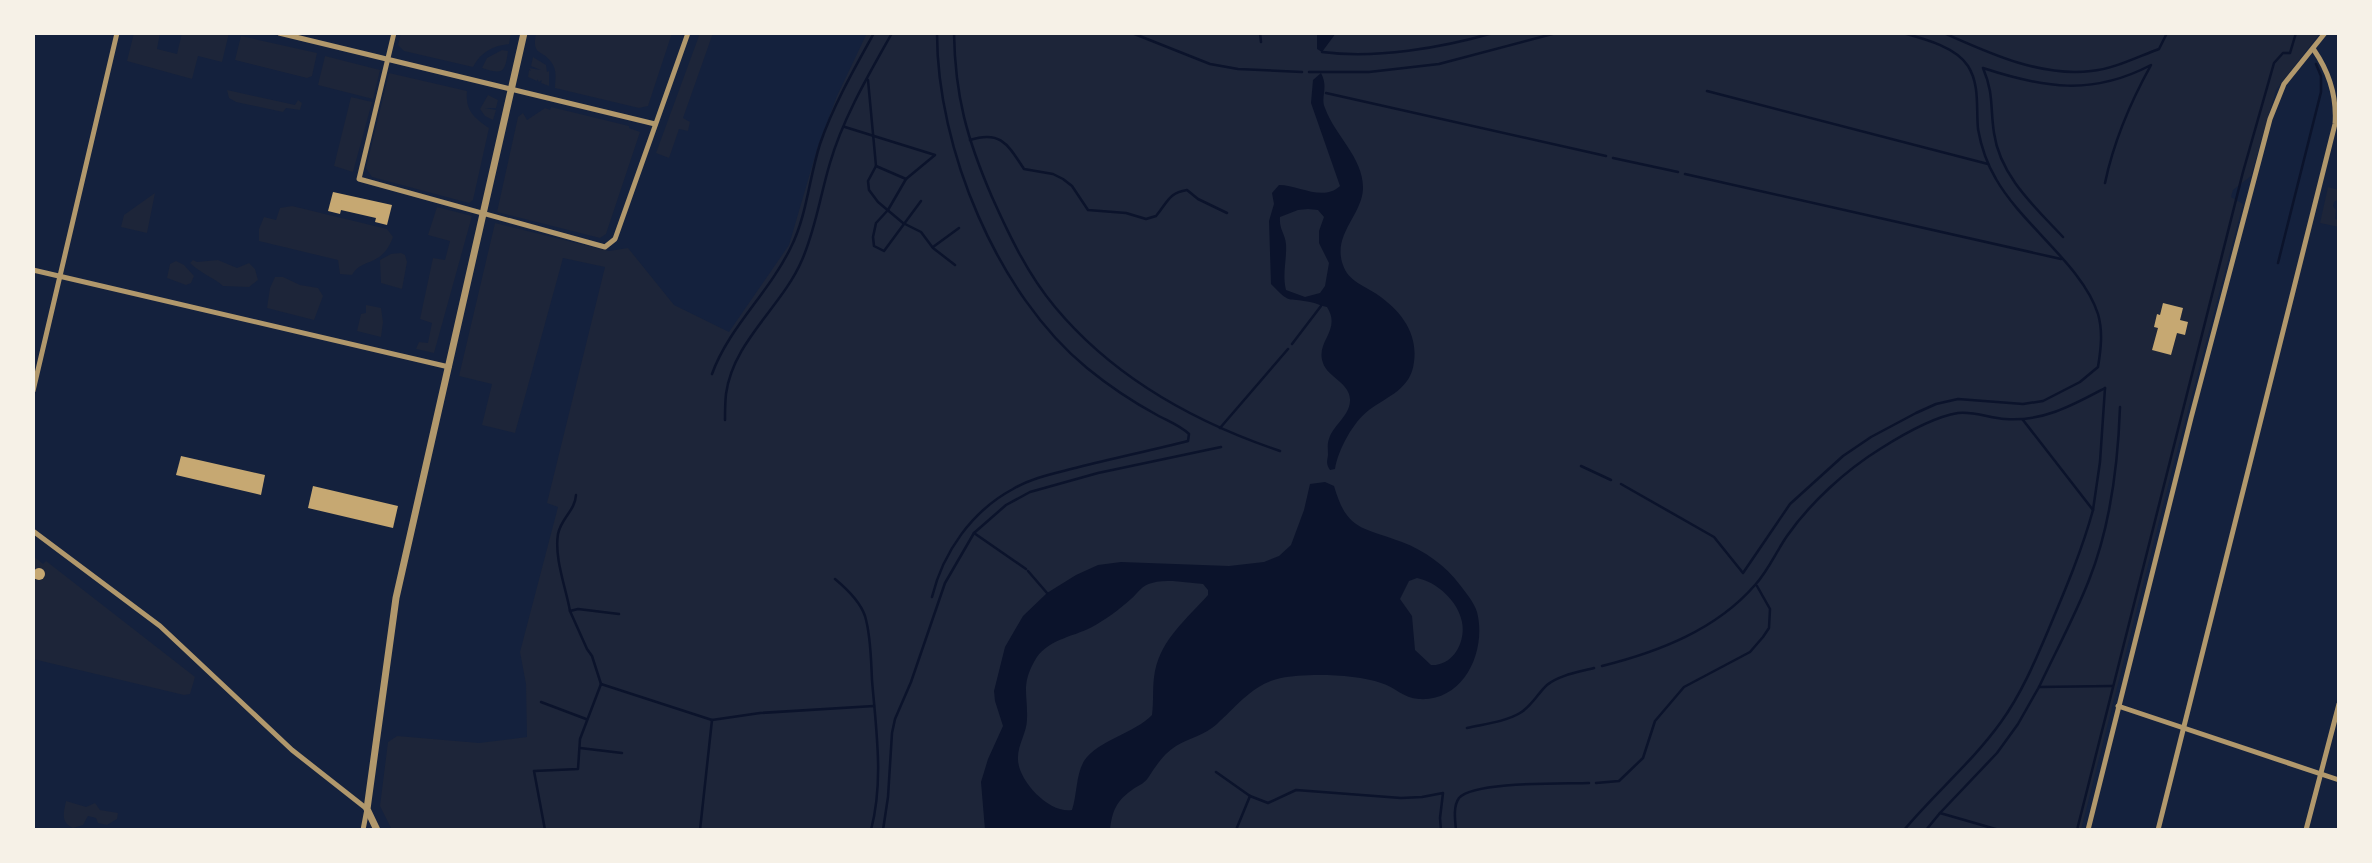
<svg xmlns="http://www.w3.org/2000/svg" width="2372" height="863" viewBox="0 0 2372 863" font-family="'Nunito Sans',sans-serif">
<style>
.green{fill:#1d2539}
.water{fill:#0b132b;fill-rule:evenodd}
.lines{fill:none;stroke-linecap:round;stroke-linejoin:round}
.stream{stroke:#0b132b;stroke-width:2.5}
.building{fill:#c6a872}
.minor{stroke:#b1986c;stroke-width:5}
.tertiary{stroke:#b1986c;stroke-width:7}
</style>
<rect width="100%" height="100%" fill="#14213d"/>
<g class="green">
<path d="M 134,33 L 160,33 L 157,49 L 177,54 L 182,33 L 229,33 L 222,62 L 198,56 L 192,79 L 127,61 Z"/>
<path d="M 401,33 L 511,33 L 509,44 C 492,46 481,52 473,67 L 404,51 L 398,45 Z"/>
<path d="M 536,33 L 672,33 L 648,106 L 639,108 L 555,88 C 555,80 557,72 553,65 C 544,48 531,58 536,33 Z"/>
<path d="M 700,33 L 713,33 L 683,118 L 690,122 L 688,131 L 679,129 L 669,158 L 656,153 Z"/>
<path d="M 867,33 L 2320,33 L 2276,90 L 2251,176 L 2233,190 L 2231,197 L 2243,204 L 2172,470 L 2081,830 L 392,830 L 380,806 L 388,742 L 397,736 L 479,743 L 527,737 L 526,684 L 520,652 L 558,507 L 547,503 L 605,267 L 563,258 L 515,433 L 482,425 L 492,384 L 459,376 L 495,223 L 609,251 L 628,248 L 674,305 L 729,332 L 789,245 L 818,146 L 837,96 Z"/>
<path d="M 241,36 L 317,53 L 312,76 L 307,78 L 235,60 Z"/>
<path d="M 502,50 L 508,51 C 505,73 503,75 482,68 L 487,58 Z"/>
<path d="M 325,56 L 380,70 L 373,99 L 318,85 Z"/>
<path d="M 533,57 L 546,65 L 547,72 L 549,71 L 549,86 L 541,83 L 542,80 L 539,82 L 537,79 L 537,81 L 528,77 L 529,70 L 531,71 L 529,68 L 541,70 L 531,66 Z"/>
<path d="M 389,73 L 467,91 C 465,110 474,118 489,128 L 473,200 L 469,203 L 372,177 L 366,168 Z"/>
<path d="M 227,90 L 295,105 L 298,100 L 302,103 L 300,110 L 286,108 L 283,112 L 236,102 L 229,98 Z"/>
<path d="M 488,95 L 498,100 L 496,108 L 485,108 L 496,110 L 493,120 L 485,116 L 480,109 Z"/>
<path d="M 351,97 L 372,102 L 353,172 L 334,166 Z"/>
<path d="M 551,107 L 629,126 L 629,128 L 640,132 L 606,234 L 600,238 L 497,212 L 518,117 L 523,113 L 527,120 L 545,108 L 550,110 Z"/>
<path d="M 2328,187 L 2339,190 L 2339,199 L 2334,202 L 2333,206 L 2336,210 L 2335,219 L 2339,220 L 2339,227 L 2320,223 Z"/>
<path d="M 155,193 L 147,233 L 121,227 L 124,215 Z"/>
<path d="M 292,206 L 387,229 L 393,237 C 382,268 362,257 352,275 L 340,274 L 338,260 L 259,241 L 259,229 L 264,217 L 276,220 L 280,208 Z"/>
<path d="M 437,207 L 472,216 L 434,353 L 416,349 L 419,342 L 428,343 L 432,323 L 420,319 L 433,258 L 445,260 L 450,241 L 428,235 Z"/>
<path d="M 401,253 L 405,255 L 407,262 L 402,289 L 381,283 L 380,260 L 391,254 Z"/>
<path d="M 193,260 L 197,262 L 218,260 L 237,268 L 249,263 L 255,269 L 258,280 L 249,287 L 223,286 C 213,277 200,273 190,263 Z"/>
<path d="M 176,261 L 184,265 L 194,276 L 191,283 L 186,285 L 167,278 L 170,264 Z"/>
<path d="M 275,277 L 283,277 L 300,285 L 318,288 L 323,296 L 314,320 L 267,308 L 270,288 Z"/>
<path d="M 366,305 L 381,308 L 383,322 L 381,337 L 357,331 L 361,314 L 366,313 Z"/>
<path d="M 33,556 L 43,564 L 46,561 L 195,677 L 190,694 L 184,695 L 33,659 Z"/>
<path d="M 66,801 L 86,807 L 95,803 L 100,810 L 118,813 L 117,819 L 107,825 L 98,823 L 96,818 L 88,816 L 83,825 L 73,828 C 60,822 64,812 66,801 Z"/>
</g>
<g class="water">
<path d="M 1317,33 L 1336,33 L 1322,52 L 1317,49 Z"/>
<path d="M 1321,73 C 1329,88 1320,97 1325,108 C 1335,136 1364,158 1363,189 C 1362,215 1332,235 1343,265 C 1348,281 1365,286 1378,295 C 1401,311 1418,333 1414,362 C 1411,389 1388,396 1369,410 C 1353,422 1338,450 1335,469 L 1330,470 C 1326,464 1327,462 1328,455 C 1328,450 1327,443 1329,439 C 1333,425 1349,417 1350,401 C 1351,383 1328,378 1323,363 C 1315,341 1342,331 1327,307 C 1321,306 1316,303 1310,302 C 1286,297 1291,305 1271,284 L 1269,221 L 1274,204 L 1272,193 L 1279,185 C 1299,185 1323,202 1340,186 L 1311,103 L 1313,80 ZM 1308,209 L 1318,210 L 1324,217 L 1319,231 L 1319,243 L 1329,263 L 1325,286 L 1320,293 L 1305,297 L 1286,290 C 1282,274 1287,260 1286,244 C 1285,233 1279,230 1280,217 L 1298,210 Z"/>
<path d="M 1325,482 L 1334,486 C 1347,531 1362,527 1402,542 C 1425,551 1445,565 1460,585 C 1466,593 1474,602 1477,612 C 1487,651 1464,702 1419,699 C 1403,698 1395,687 1381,683 C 1356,674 1306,673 1281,678 C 1253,684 1237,706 1217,724 C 1205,735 1189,738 1176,746 C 1163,754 1156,766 1148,778 C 1144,784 1137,786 1132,790 C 1116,801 1112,812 1110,830 L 985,830 L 981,782 L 988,759 L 1003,726 L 995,701 L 994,691 L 1005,647 L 1023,616 L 1047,593 L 1076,575 L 1098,565 L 1121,562 L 1229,566 L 1264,562 L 1279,556 L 1291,545 L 1304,510 L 1310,484 ZM 1417,578 C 1437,582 1458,601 1462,622 C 1466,642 1453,666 1431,665 L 1415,650 L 1412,616 L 1400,599 L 1409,581 ZM 1173,581 L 1203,584 L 1208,590 L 1208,595 C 1187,619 1162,638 1155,671 C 1152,686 1154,700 1152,715 C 1135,733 1098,740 1084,761 C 1076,774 1077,795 1072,810 C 1050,814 1019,782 1018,760 C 1017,745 1027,733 1027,719 C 1028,694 1021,686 1034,662 C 1046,639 1071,638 1092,627 C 1105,620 1120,609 1131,599 C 1138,593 1142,585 1152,583 C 1158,581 1166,581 1173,581 Z"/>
</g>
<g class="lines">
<g class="stream">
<path d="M 954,33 C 955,96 967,139 992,197 C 1009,235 1028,275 1055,307 C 1114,378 1194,422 1280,451"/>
<path d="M 1132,33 L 1210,64 L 1238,69 L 1302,72"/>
<path d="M 1260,33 L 1261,42"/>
<path d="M 1944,33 C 1989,53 2040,77 2091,71 C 2114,69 2137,57 2159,49 L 2167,33"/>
<path d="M 1322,52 C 1376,59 1441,48 1493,33"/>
<path d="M 1309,72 L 1369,72 L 1439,64 L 1556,33"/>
<path d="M 868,80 L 876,166 L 868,181 L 869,190 L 878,202 L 903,223 L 921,232 L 933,248 L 955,265"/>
<path d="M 1707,91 L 1988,164"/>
<path d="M 1326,93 L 1606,156"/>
<path d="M 845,127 L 935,155 L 906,179 L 888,210 L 876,223 L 873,237 L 874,246 L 884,251 L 921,201"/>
<path d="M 970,140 C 1001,130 1008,145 1024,169 L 1053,174 L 1063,179 L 1072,186 L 1088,210 L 1126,213 L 1146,219 L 1156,216 C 1168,202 1168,193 1187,190 L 1198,199 L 1227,213"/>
<path d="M 1613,158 L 1678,172"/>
<path d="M 876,166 L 906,179"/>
<path d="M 1685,174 L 2061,259"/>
<path d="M 2063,237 C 2035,207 2000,176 1994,133 C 1990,107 1994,94 1983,68 C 2044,88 2092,96 2151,65 C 2130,103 2114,140 2105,183"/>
<path d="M 933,247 L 959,228"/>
<path d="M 2278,263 L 2321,92 L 2321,76 L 2316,64"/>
<path d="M 1292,344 L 1321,306"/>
<path d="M 712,374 C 729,327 769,293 791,247 C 807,215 809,178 820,144 C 833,106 854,69 874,33"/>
<path d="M 725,420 C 725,412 725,403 726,394 C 733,341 782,307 802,260 C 816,228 820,196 830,163 C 843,118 869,74 892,33"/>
<path d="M 2023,420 L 2093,510 L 2100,462 L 2105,388"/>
<path d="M 1220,428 L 1288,349"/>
<path d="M 1581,466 L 1611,480"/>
<path d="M 1621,484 L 1714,537 L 1743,573 L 1790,504 L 1843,456 L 1871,437 L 1916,413 L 1936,404 L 1958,399 L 2023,404 L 2043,401 L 2080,382 L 2098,367 C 2101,349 2103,331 2098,314 C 2083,266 2022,225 1996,179 C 1987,164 1981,146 1978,129 C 1976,108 1980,85 1968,66 C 1956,47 1925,39 1903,33"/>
<path d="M 1026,569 L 974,533 L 1006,505 L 1030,492 L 1098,473 L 1221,447"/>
<path d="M 1028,571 L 1047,593"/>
<path d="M 835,579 C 847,589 860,601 865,616 C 871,636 871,660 872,680 C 876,729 884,781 871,830"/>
<path d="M 932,597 C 943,552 972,511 1013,489 C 1033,477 1057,473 1079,467 C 1115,458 1152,450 1188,441 L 1189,434 C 1181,426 1168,421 1157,415 C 1133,402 1109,386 1087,368 C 997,294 937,148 937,33"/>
<path d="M 570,611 C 566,588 554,558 558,534 C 561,518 575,511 576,495"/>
<path d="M 1602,666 C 1658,652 1716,630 1755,585 C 1768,571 1776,552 1787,536 C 1810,503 1846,470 1880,449 C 1902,435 1932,417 1958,413 C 1973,411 1990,418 2005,419 C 2043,422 2073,405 2105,388"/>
<path d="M 601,684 L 712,720 L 760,713 L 874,706"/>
<path d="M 2112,686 L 2039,687 C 2056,651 2075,616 2089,580 C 2111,525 2118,465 2120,407"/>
<path d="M 541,702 L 586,719"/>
<path d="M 1467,728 C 1484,724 1505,722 1520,713 C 1532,706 1538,693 1547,685 C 1559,675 1579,672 1594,668"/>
<path d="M 580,748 L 622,753"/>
<path d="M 1216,772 L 1250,796 L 1268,803 L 1296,790 L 1401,798 L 1422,797 L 1443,793 L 1440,818 L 1441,830"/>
<path d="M 1596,783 L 1619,781 L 1643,758 L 1655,721 L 1684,687 L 1750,652 L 1763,637 L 1769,628 L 1770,609 L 1757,586"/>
<path d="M 545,830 L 534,771 L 578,769 L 580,739 L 601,684 L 592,656 L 587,649 L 570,611 L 578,609 L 619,614"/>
<path d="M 700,830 L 712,720"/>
<path d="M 883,830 L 888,797 L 892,733 L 895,719 L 911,682 L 945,583 L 974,533"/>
<path d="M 1236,830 L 1250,796"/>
<path d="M 1456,830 C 1455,820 1453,806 1459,798 C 1474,781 1565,784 1589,783"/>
<path d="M 1904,830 C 1935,793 1973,761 2001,722 C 2022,693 2036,659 2050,626 C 2066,588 2082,550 2093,510"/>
<path d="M 1926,830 L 1940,813"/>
<path d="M 1999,830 L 1940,813 L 1997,753 L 2018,724 L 2039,687"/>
<path d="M 2077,830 L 2243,172 L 2274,63 L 2283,53 L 2290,53 L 2296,33"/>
</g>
</g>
<g class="building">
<path d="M 333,192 L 392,205 L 387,225 L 375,222 L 376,218 L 341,210 L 340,214 L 328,211 Z"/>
<path d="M 2163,303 L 2183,308 L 2180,320 L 2188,322 L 2185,335 L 2177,333 L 2171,355 L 2152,350 L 2158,328 L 2154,327 L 2157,314 L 2160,315 Z"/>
<path d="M 181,456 L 265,475 L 261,495 L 176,475 Z"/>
<path d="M 313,486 L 398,506 L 393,528 L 308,508 Z"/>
<circle cx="39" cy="574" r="6"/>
</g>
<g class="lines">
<g class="minor">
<path d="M 279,33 L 655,124"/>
<path d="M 394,33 L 359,179 L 605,247 L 615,239 L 688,33"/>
<path d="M 33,270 L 449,367"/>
<path d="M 33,391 L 117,33"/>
<path d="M 33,531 L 160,626 L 292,750 L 367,809 L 363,830"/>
<path d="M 2118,706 L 2339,780"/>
<path d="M 2088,830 L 2191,418 L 2270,119 L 2284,84 L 2325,33"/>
<path d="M 2158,830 L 2335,124 C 2337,97 2329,72 2314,50"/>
<path d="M 2306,830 L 2339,704"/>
</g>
<path class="tertiary" d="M 377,830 L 367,809 L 396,598 L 524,33"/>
</g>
<rect width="2372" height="863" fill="none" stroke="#f6f1e7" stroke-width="70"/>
</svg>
